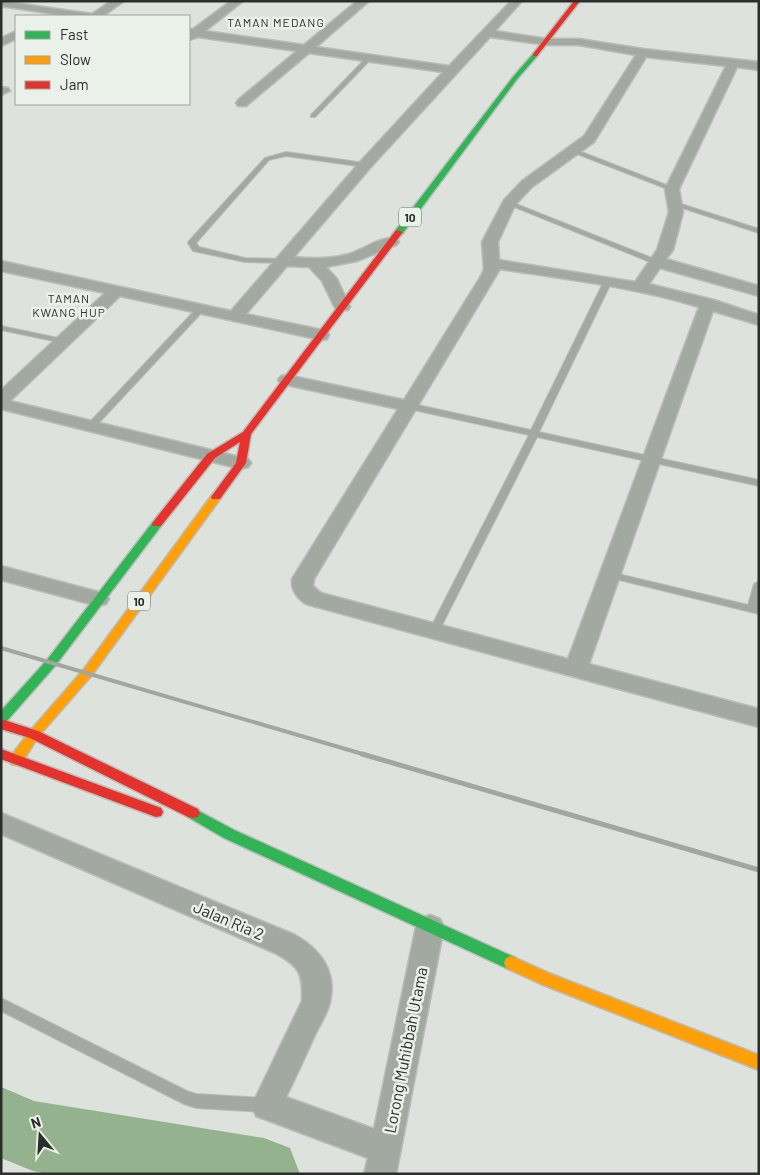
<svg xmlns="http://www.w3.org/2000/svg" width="760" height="1175" viewBox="0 0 760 1175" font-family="Barlow,sans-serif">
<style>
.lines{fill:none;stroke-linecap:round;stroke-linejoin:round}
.river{fill:#94b28d;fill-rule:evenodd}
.lane-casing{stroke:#babdba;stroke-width:2}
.street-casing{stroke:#babdba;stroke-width:3}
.fast-casing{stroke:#babdba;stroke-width:3}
.slow-casing{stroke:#babdba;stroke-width:3}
.jam-casing{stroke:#babdba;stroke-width:3}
.lane{fill:#a2a9a1;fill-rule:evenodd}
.street{fill:#a2a9a1;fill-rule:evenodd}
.fast{fill:#30b455;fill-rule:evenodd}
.slow{fill:#ff9f0a;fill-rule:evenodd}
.jam{fill:#e5322d;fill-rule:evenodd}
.rail-far1{stroke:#a2a6a1;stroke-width:4}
.rail{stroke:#a2a6a1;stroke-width:5}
.labels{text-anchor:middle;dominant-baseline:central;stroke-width:5;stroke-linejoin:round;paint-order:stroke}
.far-neighbourhood-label{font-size:12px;letter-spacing:1px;fill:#2e332c;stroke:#eaf1e8}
.shield{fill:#eaf1e8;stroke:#656864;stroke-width:1}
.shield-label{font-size:12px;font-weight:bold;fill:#2c2e2b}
.near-street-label{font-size:16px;fill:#2c2e2b;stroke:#eaf1e8}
</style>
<rect width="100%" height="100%" fill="#dde2dd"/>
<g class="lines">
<path class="river" d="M 1,1087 L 34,1101 L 264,1138 L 290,1148 L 300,1174 L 47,1174 L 33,1171 L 1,1158 Z"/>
<defs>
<g id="lane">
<path d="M 367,57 L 372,58 L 315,117 L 311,117 L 311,115 Z"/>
<path d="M 574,149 L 674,188 L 675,189 L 670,190 L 572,152 L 571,151 Z"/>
<path d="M 286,152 L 365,163 L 368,165 L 365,167 L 286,156 L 269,160 L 196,243 L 199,247 L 245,258 L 284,259 L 287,259 L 287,263 L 245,262 L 193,251 L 188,243 L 189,241 L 265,158 Z"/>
<path d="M 507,202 L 511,202 L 662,262 L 655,264 L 507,204 Z"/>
<path d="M 675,202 L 759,229 L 759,233 L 673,205 L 672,204 Z"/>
<path d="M 605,279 L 608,279 L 612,281 L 539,432 L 759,480 L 759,486 L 537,437 L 439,631 L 434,635 L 430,634 L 429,631 L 529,435 L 409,409 L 405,406 L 409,403 L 531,430 Z"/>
<path d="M 197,308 L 203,308 L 204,310 L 95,427 L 89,427 L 88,425 L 89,423 Z"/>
<path d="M 1,326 L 63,339 L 67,341 L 63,343 L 1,330 Z"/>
<path d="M 610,572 L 748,605 L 754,584 L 759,581 L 759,614 L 607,577 L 605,575 Z"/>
<path d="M 1,998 L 187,1091 L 196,1094 L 266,1098 L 271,1100 L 273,1105 L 271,1110 L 266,1112 L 196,1108 L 184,1104 L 1,1011 Z"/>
</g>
<g id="street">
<path d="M 1,1 L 92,14 L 111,1 L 124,1 L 103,16 L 67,16 L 1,6 Z"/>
<path d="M 231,1 L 243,1 L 205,31 L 304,45 L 357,1 L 369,1 L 316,47 L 449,66 L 511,1 L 522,1 L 495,31 L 547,39 L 579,39 L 643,49 L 759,62 L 759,70 L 737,67 L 679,189 L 683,212 L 673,250 L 666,259 L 759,286 L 759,296 L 660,268 L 649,284 L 714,300 L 759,315 L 759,325 L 713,311 L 589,664 L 759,709 L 759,727 L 306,604 C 297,598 291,591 292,579 L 398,409 L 287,385 L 281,384 L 278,380 L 281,376 L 287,375 L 404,400 L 481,276 L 484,269 L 482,242 L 504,200 L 522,181 L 584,136 L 636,55 L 579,45 L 547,45 L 490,37 L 370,168 L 294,257 C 312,259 331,259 349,254 C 363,250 382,235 396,239 L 399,242 L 396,245 L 357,261 L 326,267 L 337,279 L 350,307 L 348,310 L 336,310 L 322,281 L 309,267 L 287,266 L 246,314 L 327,331 L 329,335 L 327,339 L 321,340 L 120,296 L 10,401 L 248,459 L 251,463 L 248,467 L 241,469 L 1,409 L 1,390 L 105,293 L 1,271 L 1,261 L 231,311 L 360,162 L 443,72 L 309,53 L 246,106 L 238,106 L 236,103 L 238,100 L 297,51 L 198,37 L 189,40 L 189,29 L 193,29 ZM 646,57 L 726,66 L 665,189 L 669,212 L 657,250 L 635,282 L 499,260 L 498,242 L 515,205 L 532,187 L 594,142 ZM 500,269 C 566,279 634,287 699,307 L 568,659 L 321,593 L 313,586 L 314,579 Z"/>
<path d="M 16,31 L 16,39 L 1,46 L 1,38 Z"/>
<path d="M 1,87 L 8,88 L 10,91 L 1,95 Z"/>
<path d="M 1,566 L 106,594 L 109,599 L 106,604 L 98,606 L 1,580 Z"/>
<path d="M 1,813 L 295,935 C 320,949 337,971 330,1002 C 328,1013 319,1026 314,1037 C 305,1057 296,1077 286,1097 L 374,1129 L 416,927 L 420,919 L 430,915 L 440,919 L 444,927 L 396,1174 L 364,1174 L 368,1158 L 256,1116 L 252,1105 L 302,1001 C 303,973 300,967 275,953 L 1,834 Z"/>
</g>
<g id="fast">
<path d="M 533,54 L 538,55 L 517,79 L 402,234 L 396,234 L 396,230 L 513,77 Z"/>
<path d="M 157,521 L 161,522 L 162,524 L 161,526 L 55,666 L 5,723 L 1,725 L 1,711 L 47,660 L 153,522 Z"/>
<path d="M 193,808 L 234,830 L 516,958 L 518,963 L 516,968 L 511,970 L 506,968 L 224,838 L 188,817 L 186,813 L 188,809 Z"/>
</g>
<g id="slow">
<path d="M 216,494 L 220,495 L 221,497 L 220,499 L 92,675 L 38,737 L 21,764 L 16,765 L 11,764 L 10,760 L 11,756 L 30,731 L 84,669 L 212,495 Z"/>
<path d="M 511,956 L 551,974 L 759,1055 L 759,1070 L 541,984 L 506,968 L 504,963 L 506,958 Z"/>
</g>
<g id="jam">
<path d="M 574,1 L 580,1 L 537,56 L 533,56 L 533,54 Z"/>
<path d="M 396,230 L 403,232 L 251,434 L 246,463 L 220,499 L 212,499 L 211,497 L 236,463 L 240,442 L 215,458 L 161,526 L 153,526 L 152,524 L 153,522 L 207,454 L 243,432 Z"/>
<path d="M 1,719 L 38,731 L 198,809 L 200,813 L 198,817 L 193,818 L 188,817 L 30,738 L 1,729 Z"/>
<path d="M 1,749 L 161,808 L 163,812 L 161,816 L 156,817 L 1,759 Z"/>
</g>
</defs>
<use href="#lane" class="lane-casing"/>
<use href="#street" class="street-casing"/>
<use href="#fast" class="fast-casing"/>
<use href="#slow" class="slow-casing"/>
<use href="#jam" class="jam-casing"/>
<use href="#lane" class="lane"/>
<use href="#street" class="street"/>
<use href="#fast" class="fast"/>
<use href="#slow" class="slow"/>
<use href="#jam" class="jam"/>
<path class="rail-far1" d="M 1,648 L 366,755"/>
<path class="rail" d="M 362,754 L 759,870"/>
</g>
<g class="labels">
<g class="far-neighbourhood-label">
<text x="276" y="22">TAMAN MEDANG</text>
<text x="69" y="298">TAMAN<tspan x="69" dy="14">KWANG HUP</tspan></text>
</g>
<g class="shield">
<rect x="399" y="207.5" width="22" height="19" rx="4"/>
<rect x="128" y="591.5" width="22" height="19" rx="4"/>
</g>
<g class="shield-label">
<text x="410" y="217">10</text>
<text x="139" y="601">10</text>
</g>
<g class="near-street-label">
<text transform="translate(229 920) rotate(23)">Jalan Ria 2</text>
<text transform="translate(405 1050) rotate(-79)">Lorong Muhibbah Utama</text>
</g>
</g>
<rect width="760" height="1175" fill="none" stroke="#2c2e2b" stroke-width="5"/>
<rect x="15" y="15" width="175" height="90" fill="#eaf1e8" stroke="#9ea39c"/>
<rect x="25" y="31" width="25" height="8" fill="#30b455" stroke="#9ea39c"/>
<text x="60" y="40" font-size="15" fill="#2c2e2b">Fast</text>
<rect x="25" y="56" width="25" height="8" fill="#ff9f0a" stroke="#9ea39c"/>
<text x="60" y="65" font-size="15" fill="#2c2e2b">Slow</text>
<rect x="25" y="81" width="25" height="8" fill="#e5322d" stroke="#9ea39c"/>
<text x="60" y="90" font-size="15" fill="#2c2e2b">Jam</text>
<g transform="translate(40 1135) rotate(342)" stroke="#eaf1e8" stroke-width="4" paint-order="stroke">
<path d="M0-4L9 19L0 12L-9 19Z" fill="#2c2e2b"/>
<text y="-8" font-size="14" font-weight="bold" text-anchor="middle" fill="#2c2e2b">N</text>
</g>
</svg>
